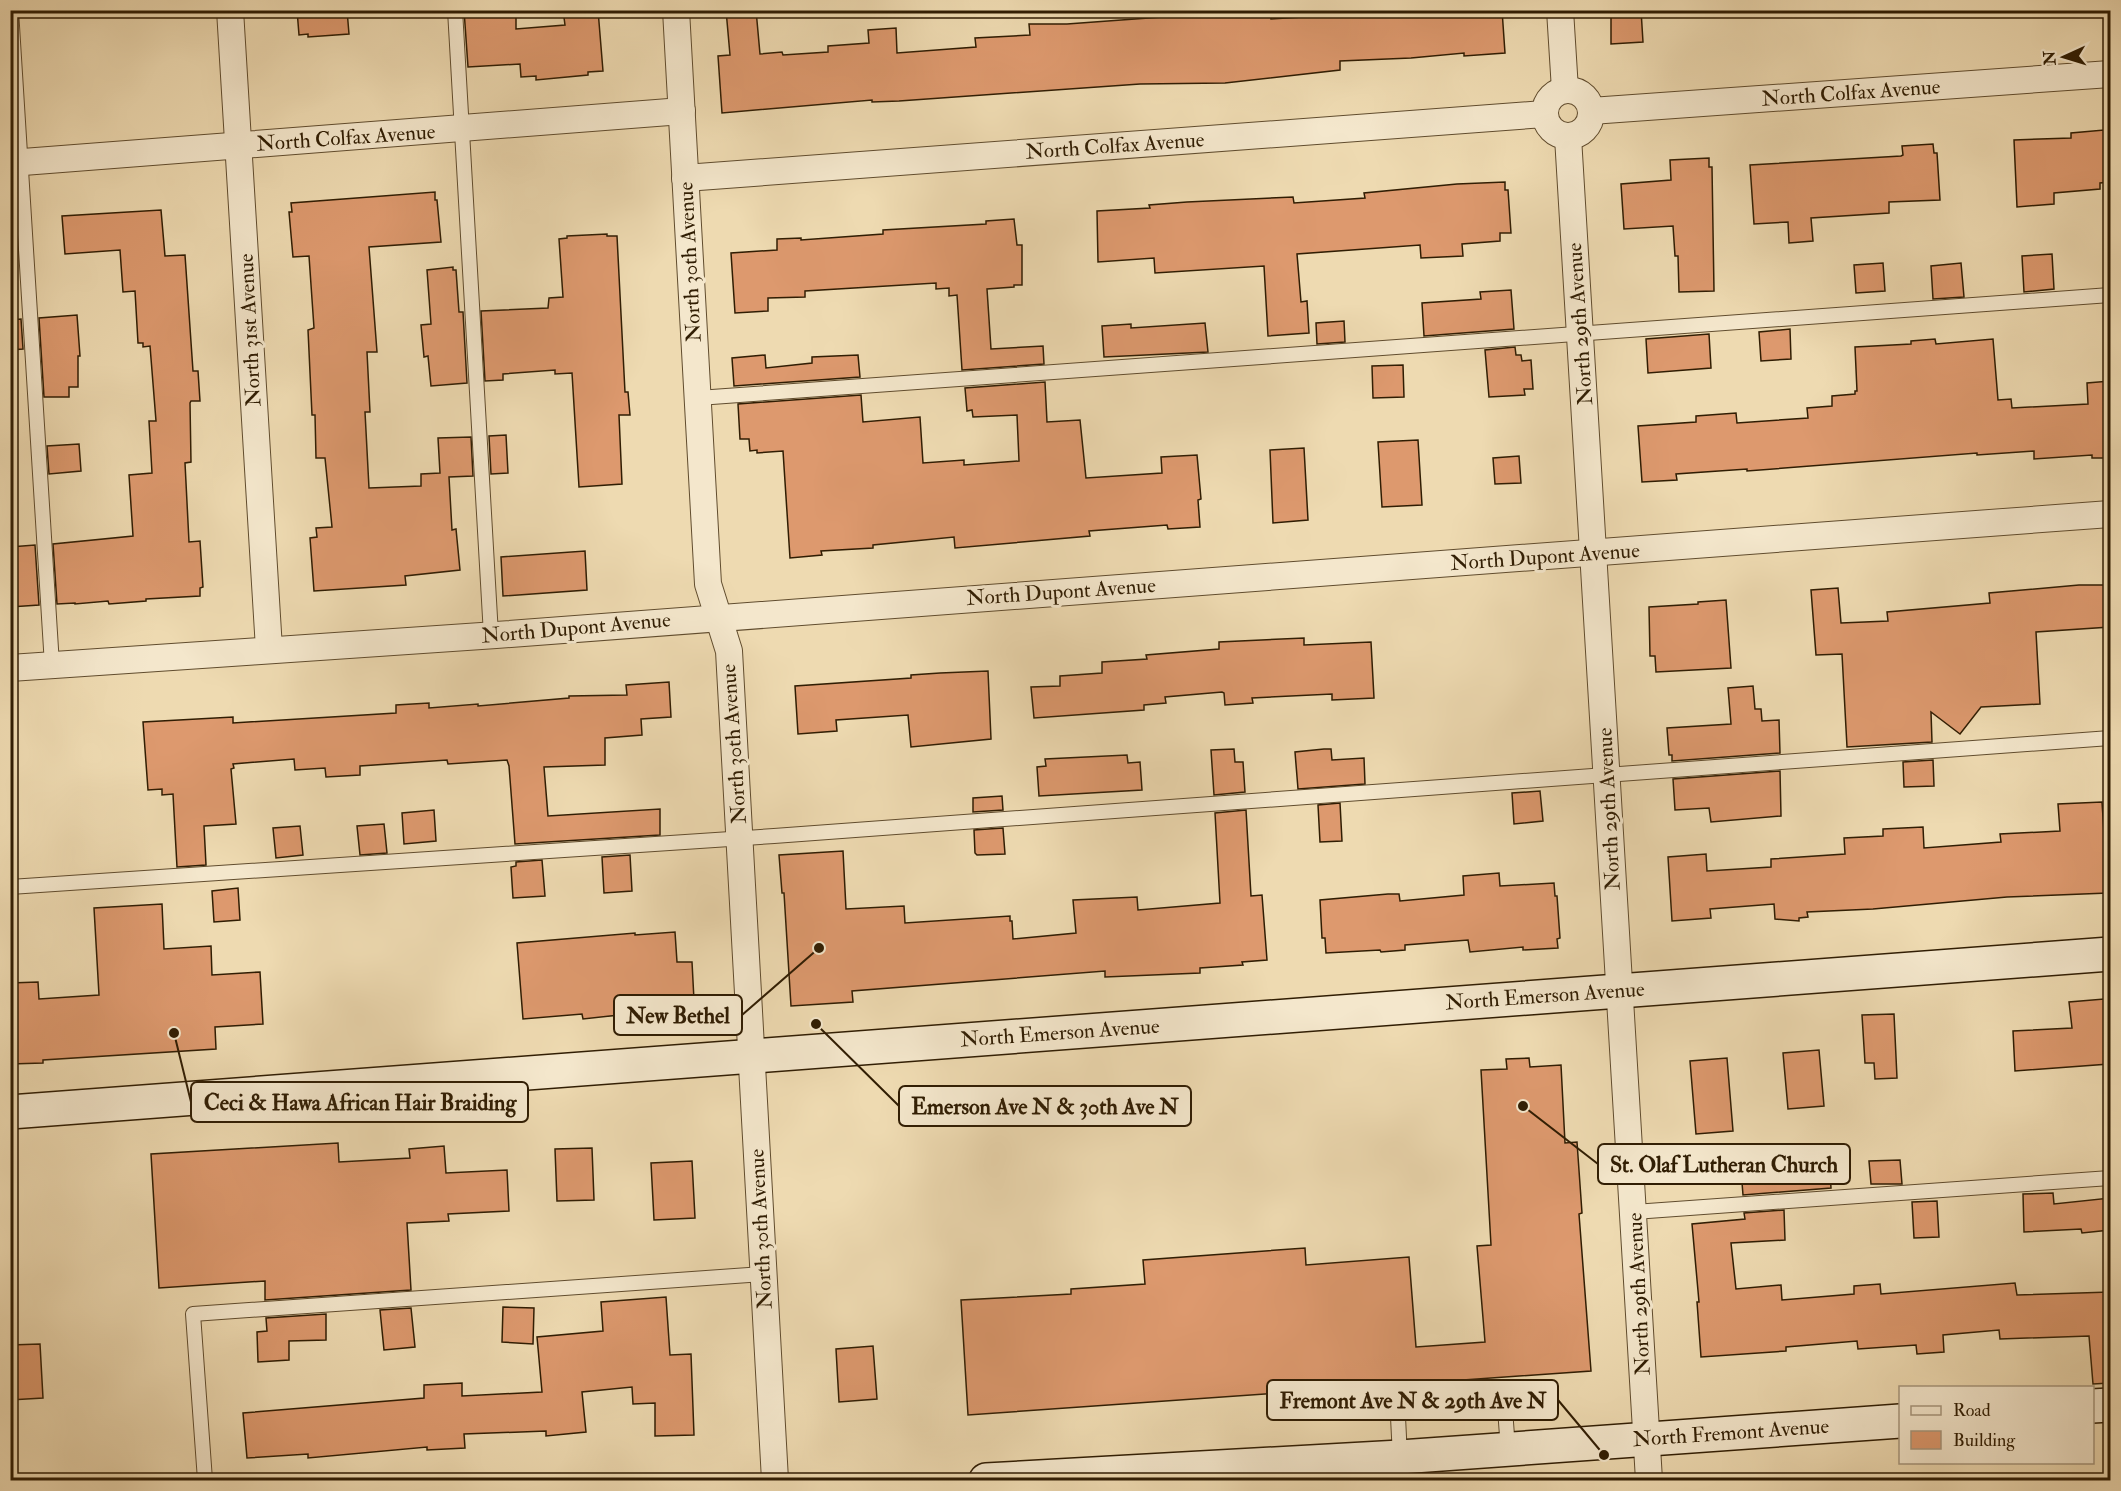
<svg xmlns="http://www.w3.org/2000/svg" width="2121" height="1491" viewBox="0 0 2121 1491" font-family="'IM FELL Double Pica',serif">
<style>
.building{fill:#dd996e;stroke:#301d03;stroke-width:1.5}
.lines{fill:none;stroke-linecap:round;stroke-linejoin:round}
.lane-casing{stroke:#604c2e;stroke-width:16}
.street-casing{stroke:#604c2e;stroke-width:28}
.secondary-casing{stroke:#301d03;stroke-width:36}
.lane{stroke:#f4e7cc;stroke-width:14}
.street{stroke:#f4e7cc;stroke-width:26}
.secondary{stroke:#f4e7cc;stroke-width:33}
.labels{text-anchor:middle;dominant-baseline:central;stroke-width:6;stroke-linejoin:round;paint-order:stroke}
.street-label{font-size:21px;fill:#301d03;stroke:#f4e7cc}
.leader{fill:none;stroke:#301d03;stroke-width:2}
.callout-dot{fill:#301d03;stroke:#f4e7cc;stroke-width:2}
.callout{fill:#f4e7cc;stroke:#301d03;stroke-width:2}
.callout-label{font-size:22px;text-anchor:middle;font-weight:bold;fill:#301d03}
</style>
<rect width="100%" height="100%" fill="#eedab1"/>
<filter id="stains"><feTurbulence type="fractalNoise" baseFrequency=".00333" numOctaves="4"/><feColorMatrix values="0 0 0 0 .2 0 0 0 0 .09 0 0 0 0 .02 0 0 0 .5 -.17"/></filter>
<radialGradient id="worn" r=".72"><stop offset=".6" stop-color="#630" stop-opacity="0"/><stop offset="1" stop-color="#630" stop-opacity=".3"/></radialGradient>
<g class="building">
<path d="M 297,10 L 347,10 L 349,34 L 308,37 L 308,34 L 299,35 Z"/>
<path d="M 464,10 L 516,10 L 516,29 L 565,25 L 563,10 L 598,10 L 603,71 L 588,72 L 588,75 L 536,80 L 536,76 L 521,77 L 520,64 L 468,67 Z"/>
<path d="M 726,10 L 756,10 L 760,54 L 782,52 L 783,55 L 828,52 L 828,46 L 869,43 L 868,30 L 896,28 L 897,53 L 976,47 L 975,38 L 1030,35 L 1029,24 L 1067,24 L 1189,15 L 1189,11 L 1270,10 L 1271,19 L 1351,14 L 1351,10 L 1502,10 L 1505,53 L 1464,56 L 1464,53 L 1411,58 L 1340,61 L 1340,70 L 1225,83 L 1140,84 L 899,101 L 872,102 L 872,100 L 722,113 L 718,56 L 730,55 Z"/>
<path d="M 1611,10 L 1641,10 L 1643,42 L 1611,44 Z"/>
<path d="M 2104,130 L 2110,182 L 2100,183 L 2100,189 L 2054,193 L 2054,204 L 2017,207 L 2014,140 L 2071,138 L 2071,133 Z"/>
<path d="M 1933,144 L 1934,153 L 1937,153 L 1940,200 L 1889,202 L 1889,213 L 1811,218 L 1813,241 L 1789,243 L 1788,222 L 1754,224 L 1750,165 L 1901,156 L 1903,155 L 1902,146 Z"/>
<path d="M 1709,158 L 1709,167 L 1712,167 L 1714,291 L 1679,292 L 1678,256 L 1675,256 L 1673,226 L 1624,229 L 1621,184 L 1671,180 L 1670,160 Z"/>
<path d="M 1505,182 L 1505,190 L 1508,190 L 1511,233 L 1500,233 L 1500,241 L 1462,244 L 1463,256 L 1421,258 L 1420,245 L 1297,254 L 1301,302 L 1307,301 L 1309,333 L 1268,336 L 1264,266 L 1155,273 L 1154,258 L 1098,262 L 1097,211 L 1150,208 L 1149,205 L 1187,202 L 1293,197 L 1294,203 L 1365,198 L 1364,193 L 1457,184 Z"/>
<path d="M 435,192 L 435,200 L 437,200 L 441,242 L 369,247 L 377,352 L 367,352 L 370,412 L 365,412 L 369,488 L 421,486 L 421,474 L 440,473 L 438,438 L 471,437 L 473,476 L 449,477 L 452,530 L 456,529 L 460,570 L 405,576 L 406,585 L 314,591 L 310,538 L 317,537 L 316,528 L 332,527 L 325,458 L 316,458 L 315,415 L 312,415 L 308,330 L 314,328 L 309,256 L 293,257 L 289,212 L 292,212 L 291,203 Z"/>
<path d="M 161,210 L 165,256 L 185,255 L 193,371 L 198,371 L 200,401 L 191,401 L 190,403 L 191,462 L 185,463 L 189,542 L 200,541 L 203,587 L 200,588 L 200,596 L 146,599 L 146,601 L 109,604 L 108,601 L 75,604 L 75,603 L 57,604 L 53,544 L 133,536 L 129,475 L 152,473 L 149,421 L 156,421 L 150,346 L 143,347 L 143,343 L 138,343 L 135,291 L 123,292 L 120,250 L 65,254 L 62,216 Z"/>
<path d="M 1014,219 L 1017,245 L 1022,245 L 1022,285 L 1014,285 L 1014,287 L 987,289 L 991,349 L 1043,346 L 1044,364 L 962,370 L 957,295 L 949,296 L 949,288 L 936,289 L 936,283 L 805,291 L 805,297 L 768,298 L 768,311 L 735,313 L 731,253 L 777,250 L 777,239 L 801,238 L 801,240 L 883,234 L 883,230 L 986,224 L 986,221 Z"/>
<path d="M 607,234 L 607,236 L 617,236 L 625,392 L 628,392 L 630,415 L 619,415 L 622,484 L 579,487 L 572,373 L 555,374 L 555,370 L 503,374 L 503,380 L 485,381 L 481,311 L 548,308 L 549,298 L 563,297 L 559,239 L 567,238 L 567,236 Z"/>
<path d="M 2052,254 L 2054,289 L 2024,292 L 2022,256 Z"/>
<path d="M 1883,263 L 1885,291 L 1856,293 L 1854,265 Z"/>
<path d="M 1961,263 L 1964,297 L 1933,299 L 1931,266 Z"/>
<path d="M 453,267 L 453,270 L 456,270 L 459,312 L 463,312 L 467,383 L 431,386 L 428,356 L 424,357 L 421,325 L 431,324 L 427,270 Z"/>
<path d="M 1511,290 L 1514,329 L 1424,336 L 1422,303 L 1481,299 L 1480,292 Z"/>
<path d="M 77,315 L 80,356 L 78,356 L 78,387 L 69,387 L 69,397 L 44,397 L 39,318 Z"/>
<path d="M 21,319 L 23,349 L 10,350 L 10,320 Z"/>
<path d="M 1344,321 L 1345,342 L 1317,344 L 1316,323 Z"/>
<path d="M 1205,323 L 1208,352 L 1104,357 L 1102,326 L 1131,324 L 1131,328 Z"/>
<path d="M 1790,329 L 1791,359 L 1761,361 L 1759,332 Z"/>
<path d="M 1709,334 L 1711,368 L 1648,373 L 1646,339 Z"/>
<path d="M 1935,339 L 1936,344 L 1993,339 L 1998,400 L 2011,399 L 2012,408 L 2088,404 L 2087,383 L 2110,381 L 2110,458 L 2092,458 L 2092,455 L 2034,459 L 2034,451 L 1977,455 L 1977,453 L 1747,471 L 1747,469 L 1676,474 L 1677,480 L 1642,482 L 1638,426 L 1696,422 L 1696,416 L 1736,413 L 1737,423 L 1808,418 L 1807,408 L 1832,406 L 1832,396 L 1855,394 L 1855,391 L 1857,391 L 1855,347 L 1911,344 L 1911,341 Z"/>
<path d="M 1515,347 L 1516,355 L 1521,355 L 1522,361 L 1531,360 L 1533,389 L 1524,389 L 1525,395 L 1489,397 L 1485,350 Z"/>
<path d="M 765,355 L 766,368 L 812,363 L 812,357 L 858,355 L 860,377 L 734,386 L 732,358 Z"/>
<path d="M 1403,365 L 1404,397 L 1373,398 L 1372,366 Z"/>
<path d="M 1045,382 L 1047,422 L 1080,420 L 1086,478 L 1162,473 L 1161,457 L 1197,455 L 1201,499 L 1198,500 L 1200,527 L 1168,529 L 1167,525 L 1089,531 L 1090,536 L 955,548 L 954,537 L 873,545 L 873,548 L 821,551 L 822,555 L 790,558 L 783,451 L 757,453 L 757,450 L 750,451 L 749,439 L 740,439 L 738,404 L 861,395 L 863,422 L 920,417 L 923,463 L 964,460 L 964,465 L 1019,461 L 1017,415 L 973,417 L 972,410 L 967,411 L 965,388 Z"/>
<path d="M 506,435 L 508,473 L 491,474 L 489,436 Z"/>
<path d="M 1418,440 L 1422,505 L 1382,507 L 1378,442 Z"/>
<path d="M 79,444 L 81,471 L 49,474 L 47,446 Z"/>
<path d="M 1304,448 L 1308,520 L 1273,523 L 1270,450 Z"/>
<path d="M 1519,456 L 1521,483 L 1495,484 L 1493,458 Z"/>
<path d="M 35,545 L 39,605 L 10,607 L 10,547 Z"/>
<path d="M 585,551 L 587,590 L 503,596 L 501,557 Z"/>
<path d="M 2079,585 L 2110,585 L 2110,627 L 2036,632 L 2040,704 L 1981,707 L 1960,734 L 1931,712 L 1932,742 L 1847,747 L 1842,654 L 1816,655 L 1811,590 L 1838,588 L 1841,623 L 1888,621 L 1887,612 L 1990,603 L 1989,593 Z"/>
<path d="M 1726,600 L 1731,668 L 1656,672 L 1655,656 L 1650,656 L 1649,607 L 1698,604 L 1698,602 Z"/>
<path d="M 1304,638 L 1304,645 L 1371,642 L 1374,698 L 1332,700 L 1332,694 L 1252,698 L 1253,703 L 1225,705 L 1224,693 L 1222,692 L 1165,697 L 1166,703 L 1144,705 L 1144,710 L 1034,718 L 1031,687 L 1060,686 L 1060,676 L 1102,673 L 1102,662 L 1147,659 L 1146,655 L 1219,649 L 1219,642 Z"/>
<path d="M 988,671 L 991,739 L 911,747 L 908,715 L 836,720 L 837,731 L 798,734 L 795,686 L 911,678 L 911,675 L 940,673 Z"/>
<path d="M 669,682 L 671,717 L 641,719 L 642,735 L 605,738 L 605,765 L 544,767 L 548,816 L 660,809 L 660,835 L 515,844 L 509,766 L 507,760 L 448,764 L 447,760 L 360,766 L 360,775 L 326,777 L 325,768 L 295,770 L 294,759 L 233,764 L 234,768 L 231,769 L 236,824 L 204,826 L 206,865 L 177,867 L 173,794 L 162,795 L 162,789 L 148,790 L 143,722 L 233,717 L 233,723 L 396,713 L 396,705 L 429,703 L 429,708 L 478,704 L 478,706 L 569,698 L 569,696 L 627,695 L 626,685 Z"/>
<path d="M 1753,686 L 1755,709 L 1761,709 L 1762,721 L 1779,720 L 1780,753 L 1672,761 L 1672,755 L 1669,755 L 1667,728 L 1731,724 L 1728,688 Z"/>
<path d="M 1234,749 L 1235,762 L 1243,762 L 1245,792 L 1214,795 L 1211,750 Z"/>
<path d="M 1324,749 L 1331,749 L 1332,760 L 1364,758 L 1365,784 L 1298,789 L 1295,752 Z"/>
<path d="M 1127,755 L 1128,763 L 1140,762 L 1142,790 L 1039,796 L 1037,767 L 1046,766 L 1045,759 Z"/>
<path d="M 1933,760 L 1934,786 L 1904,787 L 1903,762 Z"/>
<path d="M 1780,771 L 1781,816 L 1711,822 L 1709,808 L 1675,810 L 1673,779 Z"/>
<path d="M 1540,791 L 1543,821 L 1514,824 L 1512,793 Z"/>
<path d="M 1002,796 L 1003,810 L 973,812 L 973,798 Z"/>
<path d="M 2102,802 L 2108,893 L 2007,897 L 1873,909 L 1807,912 L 1808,917 L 1799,918 L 1799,921 L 1775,919 L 1774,904 L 1710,909 L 1711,918 L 1672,921 L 1668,857 L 1706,854 L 1707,871 L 1771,867 L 1771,859 L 1845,854 L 1844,838 L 1883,836 L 1883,829 L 1923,827 L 1924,848 L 2001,842 L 2000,834 L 2060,831 L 2058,804 Z"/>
<path d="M 1340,803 L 1342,841 L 1320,842 L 1318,805 Z"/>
<path d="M 434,810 L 436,841 L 404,844 L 402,813 Z"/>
<path d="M 1246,810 L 1251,896 L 1262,895 L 1267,960 L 1242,962 L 1243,965 L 1200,968 L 1200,973 L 1105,977 L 1105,971 L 852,991 L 853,1002 L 791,1006 L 784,893 L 782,893 L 779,855 L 843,851 L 846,909 L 904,906 L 905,923 L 1010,916 L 1010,921 L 1012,921 L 1013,939 L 1076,933 L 1073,900 L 1137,897 L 1138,910 L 1220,903 L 1215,813 Z"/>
<path d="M 384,824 L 387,853 L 360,855 L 357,826 Z"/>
<path d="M 300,826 L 303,855 L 276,858 L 273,828 Z"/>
<path d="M 1003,828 L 1005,854 L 977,855 L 975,853 L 974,830 Z"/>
<path d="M 630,855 L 632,891 L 604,893 L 602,857 Z"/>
<path d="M 542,860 L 545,896 L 513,898 L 511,867 L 516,866 L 516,862 Z"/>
<path d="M 1499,873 L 1500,886 L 1554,883 L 1555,896 L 1557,896 L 1560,938 L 1557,939 L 1558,948 L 1523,950 L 1523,947 L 1470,952 L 1468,940 L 1405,945 L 1405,950 L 1381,952 L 1380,950 L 1326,953 L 1325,938 L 1322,938 L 1320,900 L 1388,894 L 1399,894 L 1400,901 L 1464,895 L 1463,876 Z"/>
<path d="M 238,888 L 240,920 L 214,922 L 212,891 Z"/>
<path d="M 162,904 L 164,949 L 211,946 L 212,975 L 260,972 L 263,1024 L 215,1027 L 216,1049 L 43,1060 L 43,1063 L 10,1064 L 10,983 L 38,982 L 39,999 L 99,995 L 94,908 Z"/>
<path d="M 675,932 L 677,962 L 692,962 L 694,1000 L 617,1003 L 619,1015 L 583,1019 L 582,1014 L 523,1019 L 517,943 L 635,933 L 635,935 Z"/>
<path d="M 2104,999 L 2109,1064 L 2015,1071 L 2013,1031 L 2072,1028 L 2069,1002 Z"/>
<path d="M 1894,1014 L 1897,1078 L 1875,1079 L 1874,1063 L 1865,1063 L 1862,1015 Z"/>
<path d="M 1819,1050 L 1824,1106 L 1788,1109 L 1783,1053 Z"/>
<path d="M 1529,1058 L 1530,1067 L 1561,1065 L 1565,1143 L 1577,1142 L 1582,1213 L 1579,1214 L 1591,1371 L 968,1415 L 961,1300 L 1071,1294 L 1071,1289 L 1145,1284 L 1143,1260 L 1305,1248 L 1306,1265 L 1409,1257 L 1416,1347 L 1485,1342 L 1477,1246 L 1491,1245 L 1481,1070 L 1507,1069 L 1506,1059 Z"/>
<path d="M 1727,1058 L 1733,1131 L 1696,1134 L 1690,1061 Z"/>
<path d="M 338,1143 L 339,1162 L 410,1158 L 409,1149 L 444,1146 L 446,1173 L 507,1170 L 509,1211 L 448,1214 L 449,1221 L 407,1223 L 411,1290 L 265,1300 L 265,1281 L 159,1288 L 151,1154 Z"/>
<path d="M 592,1148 L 594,1200 L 557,1201 L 555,1149 Z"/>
<path d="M 1775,1154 L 1775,1161 L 1829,1157 L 1831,1188 L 1743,1195 L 1740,1157 Z"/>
<path d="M 1900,1160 L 1902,1184 L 1871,1184 L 1869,1161 Z"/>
<path d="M 692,1161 L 695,1218 L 654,1220 L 651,1163 Z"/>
<path d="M 2053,1193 L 2054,1204 L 2110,1198 L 2110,1230 L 2082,1233 L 2081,1229 L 2024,1232 L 2023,1194 Z"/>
<path d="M 1937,1201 L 1939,1237 L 1914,1238 L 1912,1202 Z"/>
<path d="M 1784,1210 L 1785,1240 L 1731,1243 L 1736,1289 L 1781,1285 L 1782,1300 L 1854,1294 L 1854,1286 L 1880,1284 L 1881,1294 L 2015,1283 L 2017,1295 L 2110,1292 L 2110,1383 L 2093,1384 L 2089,1336 L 2000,1339 L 1999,1330 L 1943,1335 L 1944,1352 L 1917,1354 L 1916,1345 L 1858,1349 L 1857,1341 L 1786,1347 L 1786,1351 L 1701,1357 L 1697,1302 L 1699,1302 L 1692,1224 L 1745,1219 L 1744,1213 Z"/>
<path d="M 666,1297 L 670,1355 L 691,1354 L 694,1435 L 655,1436 L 655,1403 L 633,1404 L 632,1387 L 582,1392 L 586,1432 L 546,1436 L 546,1431 L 464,1434 L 465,1448 L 427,1450 L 427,1447 L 308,1458 L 308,1454 L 247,1458 L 243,1413 L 424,1398 L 424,1385 L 462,1383 L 462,1396 L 542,1392 L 537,1337 L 603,1331 L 601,1302 Z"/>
<path d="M 503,1307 L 534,1308 L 533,1344 L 502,1342 Z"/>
<path d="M 411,1308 L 415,1347 L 384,1350 L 380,1310 Z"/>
<path d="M 326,1314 L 326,1340 L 289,1341 L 289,1360 L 258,1362 L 257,1332 L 267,1331 L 266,1318 Z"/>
<path d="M 40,1344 L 43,1398 L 10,1400 L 10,1345 Z"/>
<path d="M 873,1346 L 877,1399 L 839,1402 L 836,1349 Z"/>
</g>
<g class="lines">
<defs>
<g id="lane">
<path d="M 11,10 L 52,665"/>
<path d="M 455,10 L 491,635"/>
<path d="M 698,398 L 2110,295"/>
<path d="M 10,887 L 774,836 L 2110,738"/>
<path d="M 1634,1212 L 2110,1178"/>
<path d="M 1400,1457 L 1398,1417 L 1415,1401 L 1491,1395 L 1505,1409 L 1508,1449"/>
<path d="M 205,1480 L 193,1314 L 763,1274"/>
</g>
<g id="street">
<path d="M 230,10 L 269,649"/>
<path d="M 676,10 L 708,584 L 729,651 L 775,1480"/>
<path d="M 1560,10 L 1565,90"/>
<circle cx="1568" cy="113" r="23"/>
<path d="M 1591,111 L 2110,74"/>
<path d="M 1568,137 L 1649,1480"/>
<path d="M 10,163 L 682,111"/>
<path d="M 685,178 L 1544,114"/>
<path d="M 10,668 C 172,656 334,647 496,635 C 1034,593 1572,555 2110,514"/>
</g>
<g id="secondary">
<path d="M 10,1112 L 2110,954"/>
<path d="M 2092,1406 L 2110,1405"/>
<path d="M 986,1480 L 1400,1457 L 1900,1421"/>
</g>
</defs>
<use href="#lane" class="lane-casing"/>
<use href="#street" class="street-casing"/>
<use href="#secondary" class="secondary-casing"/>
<use href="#lane" class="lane"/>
<use href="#street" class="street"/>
<use href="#secondary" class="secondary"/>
</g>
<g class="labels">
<g class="street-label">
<text transform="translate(1851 93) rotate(-4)">North Colfax Avenue</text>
<text transform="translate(346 138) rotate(-4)">North Colfax Avenue</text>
<text transform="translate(1115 146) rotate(-4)">North Colfax Avenue</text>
<text transform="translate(690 262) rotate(-93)">North 30th Avenue</text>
<text transform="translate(1580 324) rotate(-94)">North 29th Avenue</text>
<text transform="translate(250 330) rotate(-93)">North 31st Avenue</text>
<text transform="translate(1545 557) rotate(-4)">North Dupont Avenue</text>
<text transform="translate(1061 592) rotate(-4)">North Dupont Avenue</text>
<text transform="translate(576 628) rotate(-5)">North Dupont Avenue</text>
<text transform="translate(734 744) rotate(-94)">North 30th Avenue</text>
<text transform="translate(1609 809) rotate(-93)">North 29th Avenue</text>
<text transform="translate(1545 996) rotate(-4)">North Emerson Avenue</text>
<text transform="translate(1060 1033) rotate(-4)">North Emerson Avenue</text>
<text transform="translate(761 1229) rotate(-93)">North 30th Avenue</text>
<text transform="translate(1639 1294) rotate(-93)">North 29th Avenue</text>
<text transform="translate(1731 1433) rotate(-4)">North Fremont Avenue</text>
</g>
</g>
<path class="leader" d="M819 948L742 1015M174 1033L191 1102M816 1024L899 1106M1523 1106L1598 1164M1604 1455L1558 1400"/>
<g class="callout-dot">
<circle cx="819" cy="948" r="6"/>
<circle cx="174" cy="1033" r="6"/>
<circle cx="816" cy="1024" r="6"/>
<circle cx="1523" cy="1106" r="6"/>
<circle cx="1604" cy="1455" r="6"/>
</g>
<g class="callout">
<rect x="614" y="995" width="128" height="40" rx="6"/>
<rect x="191" y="1082" width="337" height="40" rx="6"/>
<rect x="899" y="1086" width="292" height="40" rx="6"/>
<rect x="1598" y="1144" width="252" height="40" rx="6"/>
<rect x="1267" y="1380" width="291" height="40" rx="6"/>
</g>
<g class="callout-label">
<text x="678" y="1023">New Bethel</text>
<text x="360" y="1110">Ceci &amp; Hawa African Hair Braiding</text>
<text x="1045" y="1114">Emerson Ave N &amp; 30th Ave N</text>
<text x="1724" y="1172">St. Olaf Lutheran Church</text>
<text x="1413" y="1408">Fremont Ave N &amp; 29th Ave N</text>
</g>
<rect width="2121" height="1491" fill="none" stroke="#eedab1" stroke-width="36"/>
<rect x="12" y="12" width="2097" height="1467" fill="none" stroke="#301d03" stroke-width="3"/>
<rect x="18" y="18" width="2085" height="1455" fill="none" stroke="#301d03" stroke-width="1.5"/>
<rect x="1899" y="1386" width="195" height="78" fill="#f4e7cc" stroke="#a6967c" stroke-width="1.5"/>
<rect x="1911" y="1406" width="30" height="9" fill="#f4e7cc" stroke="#a6967c" stroke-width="1.5"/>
<text x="1953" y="1416" font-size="18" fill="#301d03">Road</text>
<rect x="1911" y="1431" width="30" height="18" fill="#dd996e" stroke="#a6967c" stroke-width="1.5"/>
<text x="1953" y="1446" font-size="18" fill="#301d03">Building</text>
<g transform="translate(2064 57) rotate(266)" stroke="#f4e7cc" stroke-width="4.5" paint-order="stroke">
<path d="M0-4.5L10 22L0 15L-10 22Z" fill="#301d03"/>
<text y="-9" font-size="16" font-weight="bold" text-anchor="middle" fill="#301d03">N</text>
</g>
<rect width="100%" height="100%" filter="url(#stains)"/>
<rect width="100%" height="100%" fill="url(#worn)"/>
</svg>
